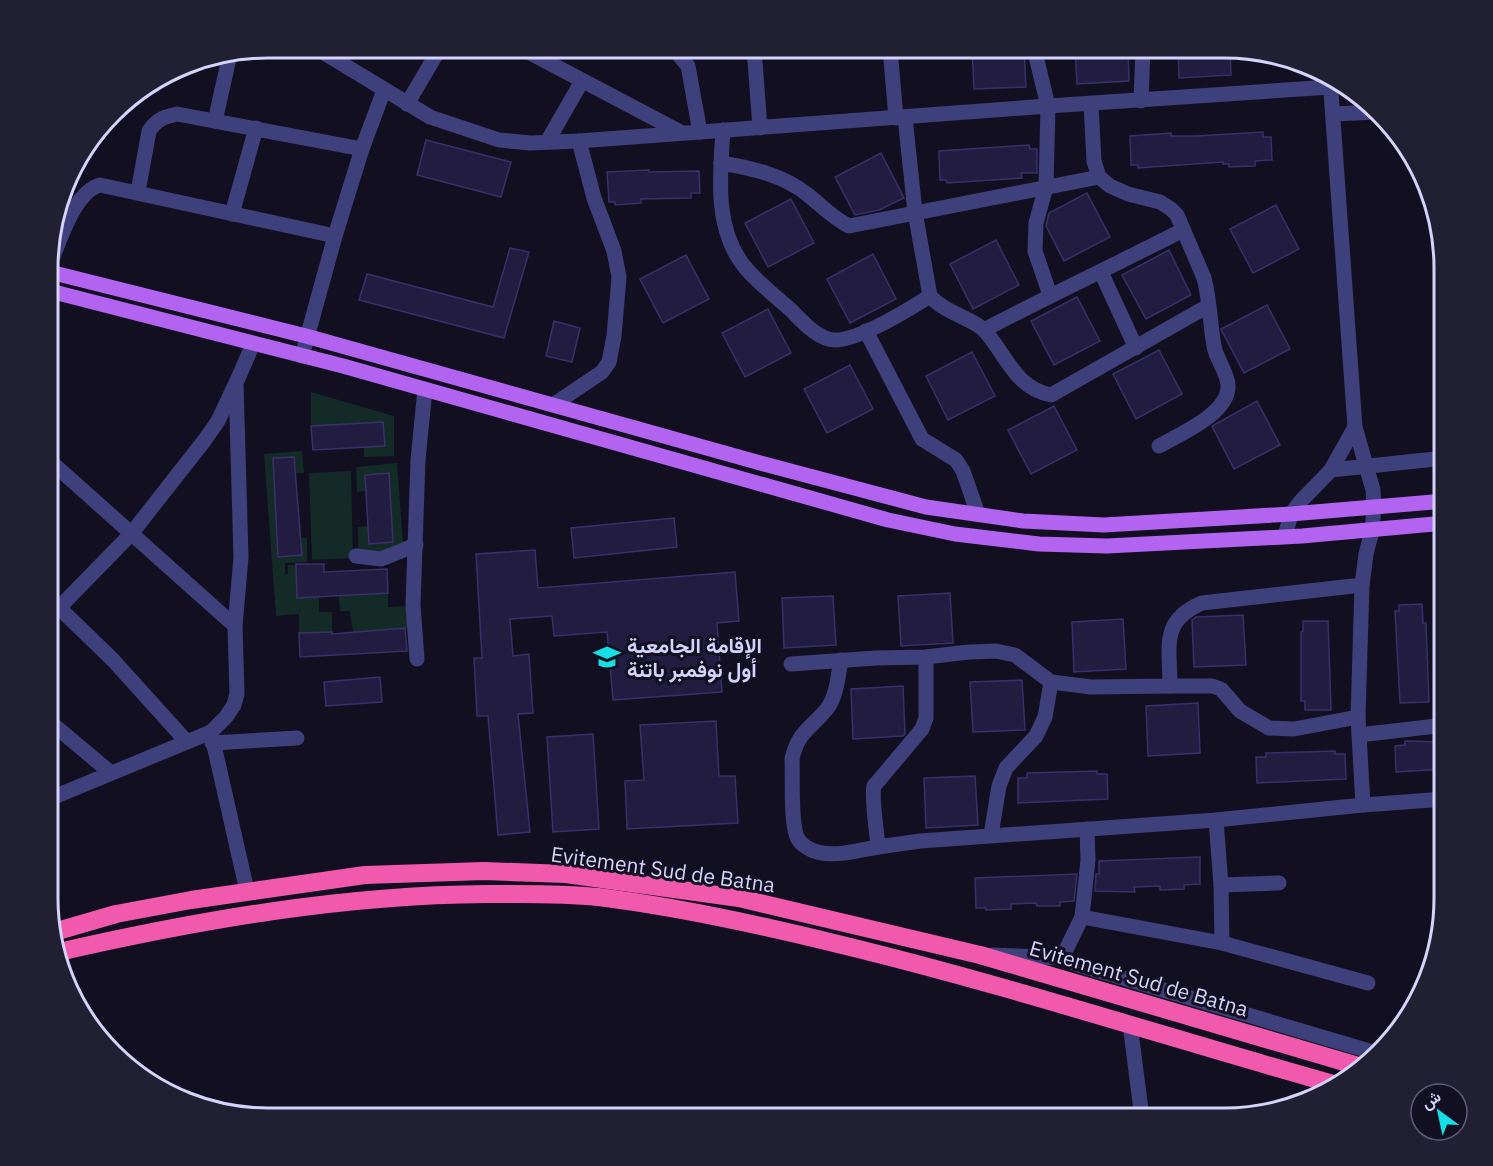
<svg xmlns="http://www.w3.org/2000/svg" width="1493" height="1166" viewBox="0 0 1493 1166" font-family="'IBM Plex Sans',Vazirmatn,sans-serif">
<style>
.green{fill:#132a27}
.building{fill:#221d40;stroke:#383169;stroke-width:1.5}
.lines{fill:none;stroke-linecap:round;stroke-linejoin:round}
.minor{stroke:#3e407b;stroke-width:15}
.major{stroke:#b264f1;stroke-width:15}
.highway{stroke:#f059ac;stroke-width:18}
.labels{text-anchor:middle;dominant-baseline:central;stroke-width:6;stroke-linejoin:round;paint-order:stroke}
.poi-label{font-size:21px;font-weight:bold;fill:#d4d3fb;stroke:#110f20;text-anchor:start}
.street-label{font-size:21px;fill:#d4d3fb;stroke:#110f20}
.rim{fill:none;stroke:#d4d3fb;stroke-width:3}
</style>
<rect width="100%" height="100%" fill="#110f20"/>
<g class="green">
<path d="M 311,392 L 394,416 L 394,456 L 364,457 L 364,447 L 384,445 L 383,422 L 311,426 Z"/>
<path d="M 302,451 L 304,473 L 295,473 L 294,457 L 273,458 L 278,556 L 302,555 L 302,538 L 307,538 L 307,562 L 285,563 L 285,574 L 288,574 L 288,565 L 309,565 L 296,574 L 297,598 L 319,597 L 319,612 L 332,612 L 332,632 L 299,633 L 299,614 L 276,616 L 264,454 Z"/>
<path d="M 397,463 L 403,543 L 381,553 L 358,554 L 358,527 L 368,526 L 369,544 L 389,473 L 365,475 L 365,491 L 357,492 L 356,467 Z"/>
<path d="M 351,471 L 353,558 L 312,560 L 309,473 Z"/>
<path d="M 388,593 L 388,607 L 406,606 L 409,628 L 353,632 L 350,611 L 340,611 L 339,596 Z"/>
</g>
<g class="building">
<path d="M 972,48 L 1024,48 L 1026,87 L 974,89 Z"/>
<path d="M 1075,48 L 1128,48 L 1129,81 L 1077,84 Z"/>
<path d="M 1178,48 L 1230,48 L 1231,75 L 1179,78 Z"/>
<path d="M 1263,132 L 1263,137 L 1271,137 L 1272,160 L 1255,161 L 1255,166 L 1229,167 L 1229,164 L 1223,164 L 1223,162 L 1138,168 L 1138,165 L 1131,165 L 1130,136 L 1171,133 L 1171,136 L 1196,136 Z"/>
<path d="M 426,140 L 511,162 L 501,197 L 417,175 Z"/>
<path d="M 1029,145 L 1030,149 L 1037,149 L 1037,173 L 1021,173 L 1022,178 L 947,183 L 946,180 L 940,180 L 939,151 Z"/>
<path d="M 881,153 L 904,198 L 879,210 L 855,215 L 835,177 Z"/>
<path d="M 649,170 L 649,172 L 699,171 L 700,193 L 691,193 L 691,198 L 641,199 L 641,203 L 615,205 L 615,202 L 609,202 L 607,172 Z"/>
<path d="M 1087,193 L 1110,237 L 1064,261 L 1046,226 L 1049,213 Z"/>
<path d="M 791,199 L 814,243 L 768,267 L 745,223 Z"/>
<path d="M 1276,205 L 1299,249 L 1253,273 L 1230,229 Z"/>
<path d="M 996,240 L 1019,285 L 973,309 L 950,264 Z"/>
<path d="M 510,248 L 529,252 L 504,338 L 359,300 L 367,274 L 493,307 Z"/>
<path d="M 1169,250 L 1191,295 L 1146,319 L 1122,275 Z"/>
<path d="M 873,254 L 896,299 L 850,323 L 827,279 Z"/>
<path d="M 686,255 L 709,299 L 663,323 L 640,279 Z"/>
<path d="M 1077,297 L 1100,341 L 1054,365 L 1031,321 Z"/>
<path d="M 1267,305 L 1290,349 L 1244,373 L 1221,329 Z"/>
<path d="M 768,309 L 791,353 L 745,377 L 722,333 Z"/>
<path d="M 554,321 L 580,328 L 572,362 L 546,356 Z"/>
<path d="M 1159,350 L 1182,394 L 1136,419 L 1113,374 Z"/>
<path d="M 972,352 L 995,396 L 948,420 L 926,376 Z"/>
<path d="M 850,365 L 873,409 L 827,433 L 804,389 Z"/>
<path d="M 1257,401 L 1280,445 L 1234,469 L 1212,426 Z"/>
<path d="M 1054,406 L 1077,450 L 1031,474 L 1008,430 Z"/>
<path d="M 383,422 L 385,446 L 313,450 L 311,426 Z"/>
<path d="M 294,457 L 302,555 L 278,557 L 273,458 Z"/>
<path d="M 389,473 L 393,542 L 369,544 L 365,475 Z"/>
<path d="M 674,518 L 677,547 L 574,558 L 571,528 Z"/>
<path d="M 535,550 L 538,588 L 735,572 L 739,621 L 717,623 L 722,692 L 613,700 L 607,632 L 554,636 L 552,616 L 510,619 L 513,656 L 529,654 L 533,713 L 518,714 L 530,832 L 498,835 L 488,716 L 477,716 L 474,658 L 482,658 L 476,554 Z"/>
<path d="M 296,564 L 324,564 L 324,572 L 387,569 L 388,593 L 297,598 Z"/>
<path d="M 950,593 L 953,643 L 901,646 L 898,596 Z"/>
<path d="M 833,596 L 836,645 L 784,648 L 782,598 Z"/>
<path d="M 1422,604 L 1423,623 L 1426,623 L 1429,702 L 1400,703 L 1395,611 L 1399,611 L 1399,605 Z"/>
<path d="M 1243,615 L 1246,665 L 1194,667 L 1192,620 L 1196,617 Z"/>
<path d="M 1123,619 L 1126,669 L 1074,672 L 1072,622 Z"/>
<path d="M 1303,621 L 1328,621 L 1331,710 L 1305,710 L 1305,701 L 1301,701 L 1301,632 L 1303,631 Z"/>
<path d="M 405,628 L 407,651 L 300,657 L 299,633 L 332,632 L 332,634 Z"/>
<path d="M 380,677 L 382,702 L 326,706 L 324,682 Z"/>
<path d="M 1022,680 L 1025,730 L 973,732 L 970,682 Z"/>
<path d="M 903,686 L 905,734 L 903,736 L 853,739 L 851,689 Z"/>
<path d="M 1198,703 L 1200,753 L 1148,756 L 1146,706 Z"/>
<path d="M 716,721 L 719,776 L 735,776 L 738,823 L 627,829 L 625,781 L 644,780 L 640,725 Z"/>
<path d="M 593,734 L 599,829 L 553,832 L 547,737 Z"/>
<path d="M 1405,741 L 1445,742 L 1445,769 L 1396,772 L 1395,746 L 1405,745 Z"/>
<path d="M 1335,751 L 1335,754 L 1345,754 L 1346,779 L 1257,783 L 1256,757 L 1266,757 L 1266,753 Z"/>
<path d="M 1097,771 L 1097,774 L 1107,774 L 1108,799 L 1018,803 L 1018,778 L 1027,778 L 1027,773 Z"/>
<path d="M 975,776 L 978,825 L 926,828 L 924,778 Z"/>
<path d="M 1200,857 L 1200,884 L 1184,885 L 1184,889 L 1160,890 L 1160,886 L 1134,887 L 1135,892 L 1095,891 L 1096,874 L 1099,874 L 1099,861 Z"/>
<path d="M 1077,874 L 1074,901 L 1060,902 L 1060,906 L 1037,906 L 1036,903 L 1011,904 L 1011,909 L 986,910 L 986,908 L 976,908 L 975,878 Z"/>
</g>
<g class="lines">
<g class="minor">
<path d="M 316,48 L 430,117 L 499,140 L 530,143 L 579,141 L 1048,106 L 1331,87"/>
<path d="M 521,48 L 682,133"/>
<path d="M 673,48 L 688,66 L 700,132"/>
<path d="M 754,48 L 760,128"/>
<path d="M 890,48 L 896,118"/>
<path d="M 1034,48 L 1048,106 L 1046,187 L 1036,223 L 1035,251 L 1050,295"/>
<path d="M 1330,78 L 1355,427 L 1373,490 L 1374,507 L 1372,531 L 1366,554 L 1362,585 L 1358,717 L 1363,805"/>
<path d="M 1141,101 L 1143,48"/>
<path d="M 407,104 L 440,48"/>
<path d="M 1091,104 L 1094,161 L 1099,177 L 1110,186 L 1128,194 L 1160,202 L 1171,209 L 1177,215 L 1204,278 C 1210,300 1210,324 1214,346 C 1216,359 1227,371 1228,385 C 1230,413 1180,434 1159,446"/>
<path d="M 1333,114 L 1377,112"/>
<path d="M 905,117 L 915,212 L 930,296 C 946,314 973,318 985,331 C 1007,356 1015,388 1051,395 L 1208,306"/>
<path d="M 215,121 L 230,54"/>
<path d="M 723,130 C 720,176 714,228 744,266 C 757,282 775,296 791,310 C 802,321 818,340 835,340 C 860,340 908,310 930,296"/>
<path d="M 547,142 L 582,81"/>
<path d="M 721,163 C 751,168 784,175 808,195 C 822,206 833,218 849,226 L 1099,177"/>
<path d="M 138,192 L 149,131 C 157,119 164,117 177,114 L 362,149"/>
<path d="M 232,214 L 256,128"/>
<path d="M 50,264 C 60,241 74,192 100,185 L 335,236"/>
<path d="M 1101,272 L 1136,348"/>
<path d="M 984,330 C 1050,295 1117,264 1183,230"/>
<path d="M 866,331 L 922,439 L 956,460 L 963,471 L 978,514"/>
<path d="M 302,356 L 335,236 L 362,149 L 384,90"/>
<path d="M 553,405 L 602,372 L 609,362 L 614,336 L 619,277 L 614,251 L 594,198 L 579,141"/>
<path d="M 49,460 L 235,626"/>
<path d="M 1331,470 L 1445,458"/>
<path d="M 1285,536 L 1291,514 L 1300,502 L 1331,470 L 1355,427"/>
<path d="M 356,556 L 381,559 L 416,545"/>
<path d="M 49,598 L 113,660 L 187,742"/>
<path d="M 49,618 L 131,534 L 204,441 L 218,421 L 235,385"/>
<path d="M 926,657 L 926,718 L 922,729 L 874,786 C 871,797 877,832 878,847 L 920,841 L 1216,820 L 1363,805 L 1445,799"/>
<path d="M 417,659 L 413,605 L 418,460 L 425,389"/>
<path d="M 841,660 C 838,676 837,693 829,706 C 814,727 798,730 792,759 C 793,777 790,825 798,839 C 802,846 813,852 822,853 C 840,856 860,850 878,847"/>
<path d="M 791,664 L 876,658 L 926,657 L 969,652 L 996,651 L 1015,655 L 1051,682 L 1091,687 L 1170,686 C 1170,646 1160,621 1202,603 L 1362,585"/>
<path d="M 1170,686 L 1212,686 L 1221,689 L 1240,711 L 1269,728 L 1294,729 L 1358,717"/>
<path d="M 49,721 L 111,773"/>
<path d="M 211,732 L 247,891"/>
<path d="M 1359,735 L 1445,725"/>
<path d="M 212,743 L 297,738"/>
<path d="M 49,799 L 211,732 L 226,717 L 234,705 L 237,694 L 235,626 L 241,557 L 236,383 L 253,344"/>
<path d="M 1216,820 L 1221,885 L 1222,943"/>
<path d="M 991,835 L 999,786 L 1006,768 L 1036,736 L 1045,717 L 1051,682"/>
<path d="M 1221,885 L 1279,883"/>
<path d="M 1082,917 L 1222,943 L 1368,983"/>
<path d="M 992,955 L 1062,958 L 1079,965 L 1376,1053"/>
<path d="M 1062,958 L 1082,917 L 1088,860 L 1087,829"/>
<path d="M 1130,1024 L 1142,1118"/>
</g>
<g class="major">
<path d="M 50,272 L 306,336 L 764,464 L 926,507 L 1023,521 L 1104,525 L 1291,514 L 1445,501"/>
<path d="M 50,291 L 343,366 L 888,520 L 955,534 L 1039,544 L 1107,546 L 1302,536 L 1445,523"/>
</g>
<g class="highway">
<path d="M 54,932 L 116,914 L 191,900 L 365,875 L 484,871 L 566,874 L 739,898 L 980,955 L 1358,1066"/>
<path d="M 59,952 C 199,920 343,895 487,894 C 523,894 561,893 598,897 C 680,907 761,925 842,945 C 1007,985 1169,1038 1333,1084"/>
</g>
</g>
<defs>
<symbol id="university-bare" viewBox="-9 -9 18 18"><path d="M0-5L7-2L0 1L-7-2ZM-4 1L0 2.5L4 1V4Q0 6-4 4Z" fill="#15dee4" stroke="#110f20" stroke-width="2.5" paint-order="stroke"/></symbol>
</defs>
<g fill-rule="evenodd">
<use href="#university-bare" x="588" y="638" width="38" height="38"/>
</g>
<g class="labels">
<g class="poi-label">
<text x="627" y="645">الإقامة الجامعية<tspan x="627" dy="24">أول نوفمبر باتنة</tspan></text>
</g>
<g class="street-label">
<text transform="translate(663 869) rotate(8)">Evitement Sud de Batna</text>
<text transform="translate(1139 978) rotate(16)">Evitement Sud de Batna</text>
</g>
</g>
<path d="M0 0H1493V1166H0ZM268 58H1224A210 210 0 0 1 1434 268V898A210 210 0 0 1 1224 1108H268A210 210 0 0 1 58 898V268A210 210 0 0 1 268 58Z" fill="#211f32" fill-rule="evenodd"/>
<path class="rim" d="M268 58H1224A210 210 0 0 1 1434 268V898A210 210 0 0 1 1224 1108H268A210 210 0 0 1 58 898V268A210 210 0 0 1 268 58Z"/>
<g transform="translate(1439 1112) rotate(327)"><circle r="28" fill="#110f20" stroke="#5f5d78" stroke-width="1.5"/>
<path d="M0-4.5L10 22L0 15L-10 22Z" fill="#15dee4"/>
<text y="-9" font-size="16" font-weight="bold" text-anchor="middle" fill="#d4d3fb">ش</text>
</g>
</svg>
